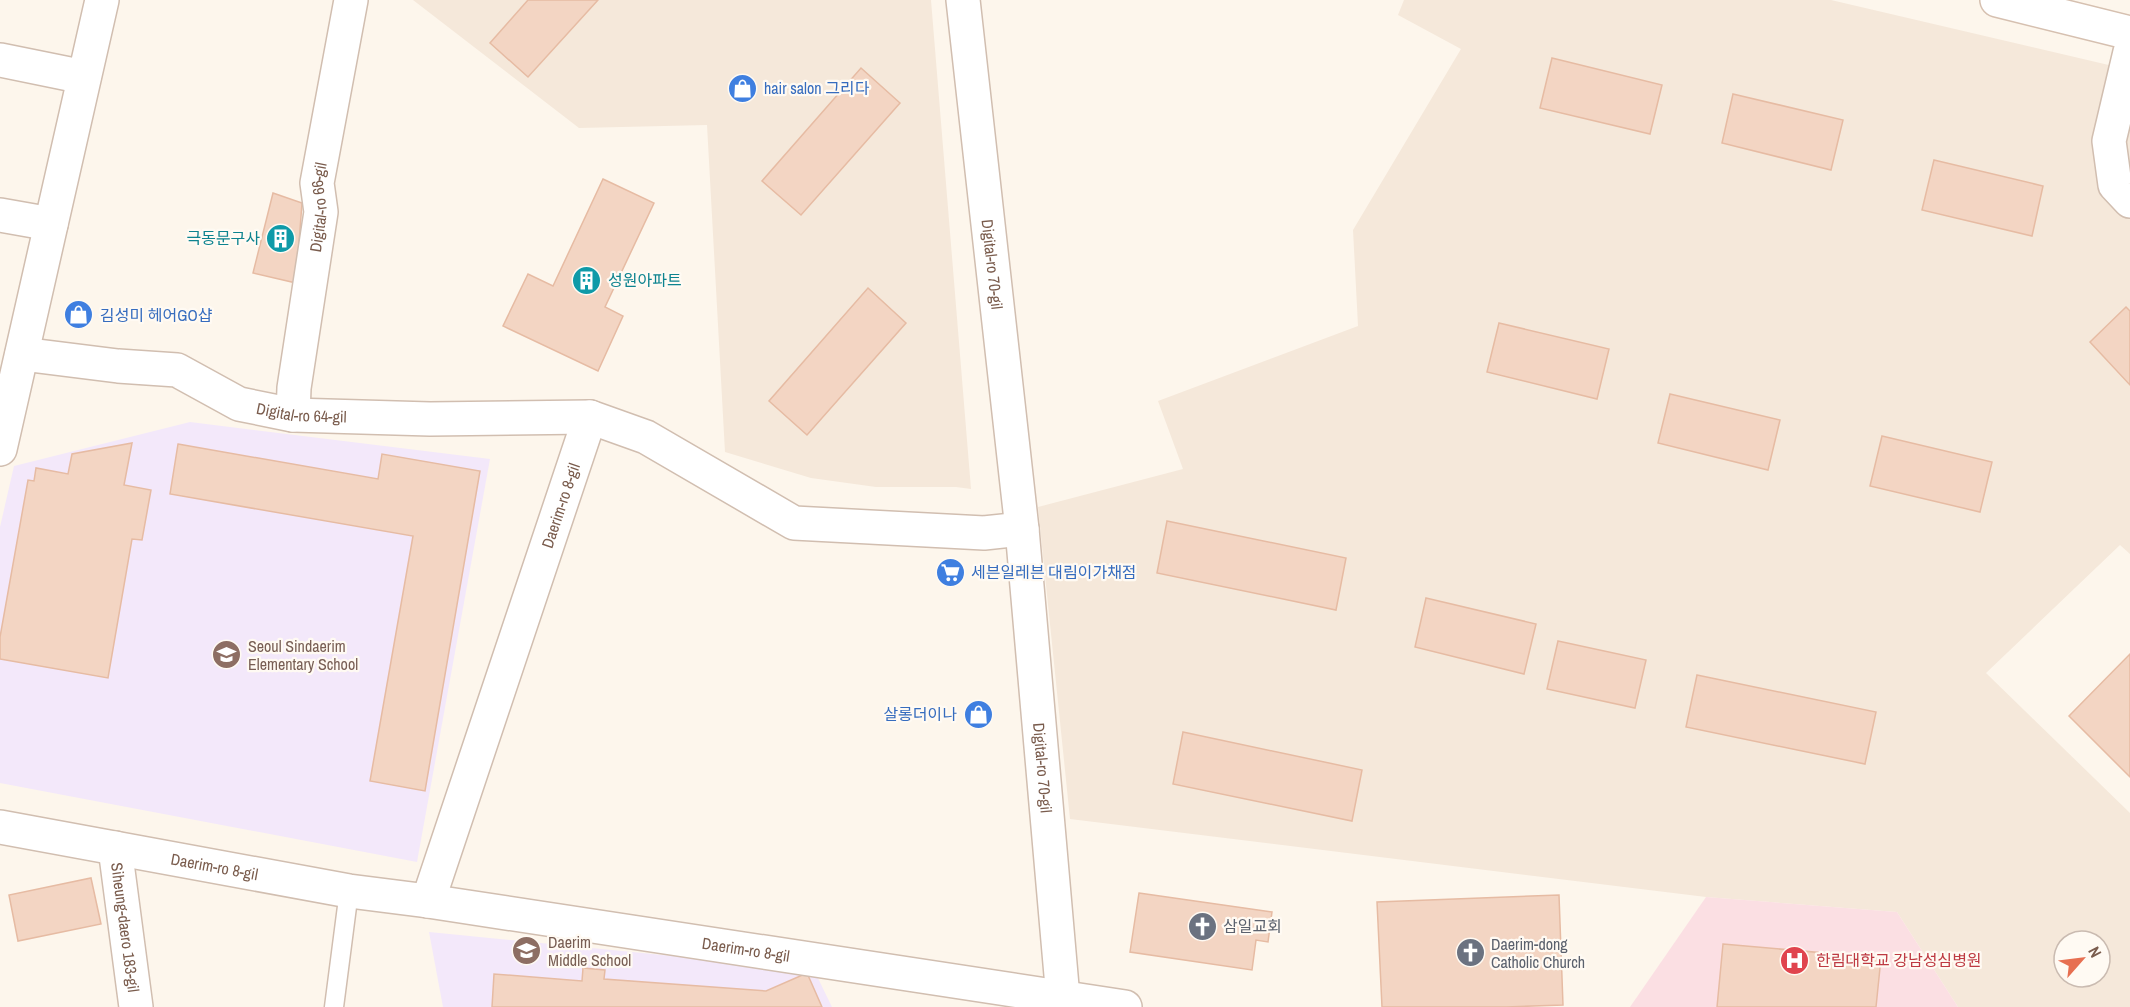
<svg xmlns="http://www.w3.org/2000/svg" width="2130" height="1007" viewBox="0 0 2130 1007" font-family="'Archivo Narrow','Noto Sans KR',sans-serif">
<style>
.residential{fill:#f5e8da;fill-rule:evenodd}
.education{fill:#f3e8fa}
.medical{fill:#fbdfe3}
.building{fill:#f3d5c3;stroke:#e6bba3;stroke-width:1.5}
.lines{fill:none;stroke-linecap:round;stroke-linejoin:round}
.service-casing{stroke:#d1beb0;stroke-width:21}
.minor-casing{stroke:#d1beb0;stroke-width:36}
.secondary-casing{stroke:#d6c0b0;stroke-width:36}
.service{stroke:#fff;stroke-width:18}
.minor{stroke:#fff;stroke-width:33}
.secondary{stroke:#fff;stroke-width:33}
.labels{text-anchor:middle;dominant-baseline:central;stroke-width:4.5;stroke-linejoin:round;paint-order:stroke}
.shop-label{font-size:16px;fill:#366cbe;stroke:#fffaf3;text-anchor:start}
.street-label{font-size:16px;fill:#7a5c4d;stroke:#fffaf3}
.culture-label{font-size:16px;fill:#0d838f;stroke:#fffaf3;text-anchor:end}
.education-label{font-size:16px;fill:#785e54;stroke:#fffaf3;text-anchor:start}
.worship-label{font-size:16px;fill:#5b616d;stroke:#fffaf3;text-anchor:start}
.health-label{font-size:16px;fill:#be3a42;stroke:#fffaf3;text-anchor:start}
</style>
<rect width="100%" height="100%" fill="#fdf6ec"/>
<g class="residential">
<path d="M 413,0 L 931,0 L 971,489 L 956,487 L 876,487 L 811,478 L 725,452 L 707,125 L 579,128 Z"/>
<path d="M 1404,0 L 1831,0 L 2130,70 L 2130,554 L 2120,545 L 1986,673 L 2130,813 L 2130,1007 L 1958,1007 L 1897,912 L 1706,897 L 1070,819 L 1038,507 L 1183,469 L 1158,401 L 1358,326 L 1353,230 L 1461,49 L 1398,15 ZM 2064,941 L 2100,941 L 2100,977 L 2064,977 Z"/>
</g>
<g class="education">
<path d="M 190,422 L 490,459 L 417,862 L 0,783 L 0,527 L 14,466 Z"/>
<path d="M 429,932 L 814,970 L 832,1007 L 443,1007 Z"/>
</g>
<path class="medical" d="M 1706,897 L 1897,912 L 1958,1007 L 1630,1007 Z"/>
<g class="building">
<path d="M 528,0 L 598,0 L 528,77 L 490,43 Z"/>
<path d="M 1552,58 L 1662,85 L 1650,134 L 1540,108 Z"/>
<path d="M 861,68 L 900,103 L 801,215 L 762,181 Z"/>
<path d="M 1733,94 L 1843,120 L 1831,170 L 1722,143 Z"/>
<path d="M 1934,160 L 2043,186 L 2032,236 L 1922,210 Z"/>
<path d="M 603,179 L 654,203 L 605,307 L 623,316 L 598,371 L 503,326 L 528,274 L 553,286 Z"/>
<path d="M 273,193 L 302,203 L 296,283 L 253,273 Z"/>
<path d="M 868,288 L 906,323 L 807,435 L 769,401 Z"/>
<path d="M 2126,307 L 2130,311 L 2130,385 L 2090,342 Z"/>
<path d="M 1499,323 L 1609,349 L 1597,399 L 1487,372 Z"/>
<path d="M 1670,394 L 1780,420 L 1768,470 L 1658,443 Z"/>
<path d="M 1882,436 L 1992,462 L 1980,512 L 1870,486 Z"/>
<path d="M 132,443 L 124,485 L 151,490 L 142,540 L 132,539 L 108,678 L 0,659 L 0,637 L 28,480 L 34,481 L 36,468 L 68,474 L 72,454 Z"/>
<path d="M 178,444 L 378,479 L 382,454 L 480,471 L 425,791 L 370,781 L 413,536 L 170,494 Z"/>
<path d="M 1167,521 L 1346,558 L 1336,610 L 1157,573 Z"/>
<path d="M 1426,598 L 1536,624 L 1524,674 L 1415,647 Z"/>
<path d="M 1558,641 L 1646,660 L 1635,708 L 1547,689 Z"/>
<path d="M 2130,654 L 2130,777 L 2069,716 Z"/>
<path d="M 1697,675 L 1876,712 L 1865,764 L 1686,727 Z"/>
<path d="M 1183,732 L 1362,770 L 1352,821 L 1173,784 Z"/>
<path d="M 91,878 L 101,924 L 18,941 L 9,895 Z"/>
<path d="M 1139,893 L 1272,912 L 1268,942 L 1256,940 L 1252,970 L 1130,952 Z"/>
<path d="M 1559,895 L 1563,1005 L 1506,1007 L 1382,1007 L 1377,902 Z"/>
<path d="M 1723,944 L 1881,958 L 1876,1007 L 1717,1007 Z"/>
<path d="M 583,968 L 605,970 L 604,979 L 766,991 L 807,973 L 822,1007 L 492,1007 L 494,974 L 582,981 Z"/>
</g>
<g class="lines">
<defs>
<path id="service" d="M 334,1007 L 349,891"/>
<g id="minor">
<path id="s1" d="M 963,0 L 1022,529 L 1063,998 L 1062,1007"/>
<path d="M 2130,52 L 2109,141 L 2115,185 L 2130,201"/>
<path d="M 0,60 L 84,77"/>
<path d="M 0,215 L 51,224"/>
<path id="s2" d="M 22,354 L 118,366 L 177,370 L 239,404 L 293,415 L 430,419 L 590,417 L 646,437 L 794,523 L 984,533 L 1022,529"/>
<path id="s3" d="M 293,415 L 294,388 L 321,212 L 317,183 L 351,0"/>
<path d="M 0,449 L 102,0"/>
<path id="s4" d="M 0,827 L 349,891 L 428,901 L 1125,1007"/>
<path id="s5" d="M 115,848 L 136,1007"/>
<path id="s6" d="M 428,901 L 590,417"/>
</g>
<path id="secondary" d="M 1997,0 L 2130,33"/>
</defs>
<use href="#service" class="service-casing"/>
<use href="#minor" class="minor-casing"/>
<use href="#secondary" class="secondary-casing"/>
<use href="#service" class="service"/>
<use href="#minor" class="minor"/>
<use href="#secondary" class="secondary"/>
</g>
<defs>
<symbol id="shop-disc" viewBox="-11 -11 22 22"><circle r="9.5" fill="#3f7fe0" stroke="#fffaf3"/><path d="M-5-2.5h2.3a2.7 3.5 0 0 1 5.4 0H5L5.5 6h-11ZM-1.5-2.5h3a1.5 2.3 0 0 0-3 0Z" fill="#fff"/></symbol>
<symbol id="building-disc" viewBox="-11 -11 22 22"><circle r="9.5" fill="#0f9aa8" stroke="#fffaf3"/><path d="M-4-6H4V6H1V3H-1V6H-4ZM-2.5-4.3h1.7v1.8h-1.7ZM.8-4.3h1.7v1.8H.8ZM-2.5-1h1.7V.8h-1.7ZM.8-1h1.7V.8H.8Z" fill="#fff"/></symbol>
<symbol id="supermarket-disc" viewBox="-11 -11 22 22"><circle r="9.5" fill="#3f7fe0" stroke="#fffaf3"/><path d="M-6-5.5h2.5l.6 2H6L4.5 2H-2.5L-4.4-4H-6ZM-1.5 3.2a1.3 1.3 0 1 0 .1 0ZM3 3.2a1.3 1.3 0 1 0 .1 0Z" fill="#fff"/></symbol>
<symbol id="school-disc" viewBox="-11 -11 22 22"><circle r="9.5" fill="#8d6e63" stroke="#fffaf3"/><path d="M0-5L7-2L0 1L-7-2ZM-4 1L0 2.5L4 1V4Q0 6-4 4Z" fill="#fff"/></symbol>
<symbol id="church-disc" viewBox="-11 -11 22 22"><circle r="9.5" fill="#6b7280" stroke="#fffaf3"/><path d="M-1.2-6h2.4v3.5h3.3v2.4h-3.3V6h-2.4V-.1h-3.3v-2.4h3.3Z" fill="#fff"/></symbol>
<symbol id="hospital-disc" viewBox="-11 -11 22 22"><circle r="9.5" fill="#e0444e" stroke="#fffaf3"/><path d="M-5-5h3v3.5h4V-5h3V5h-3V1.5h-4V5h-3Z" fill="#fff"/></symbol>
</defs>
<g fill-rule="evenodd">
<use href="#shop-disc" x="726" y="72" width="33" height="33"/>
<use href="#building-disc" x="264" y="222" width="33" height="33"/>
<use href="#building-disc" x="570" y="264" width="33" height="33"/>
<use href="#shop-disc" x="62" y="298" width="33" height="33"/>
<use href="#supermarket-disc" x="934" y="556" width="33" height="33"/>
<use href="#school-disc" x="210" y="638" width="33" height="33"/>
<use href="#shop-disc" x="962" y="698" width="33" height="33"/>
<use href="#church-disc" x="1186" y="910" width="33" height="33"/>
<use href="#school-disc" x="510" y="934" width="33" height="33"/>
<use href="#church-disc" x="1454" y="936" width="33" height="33"/>
<use href="#hospital-disc" x="1778" y="944" width="33" height="33"/>
</g>
<g class="labels">
<g class="shop-label">
<text x="764" y="88">hair salon 그리다</text>
<text x="100" y="315">김성미 헤어GO샵</text>
<text x="971" y="572">세븐일레븐 대림이가채점</text>
<text x="957" y="714" text-anchor="end">살롱더이나</text>
</g>
<g class="street-label">
<text stroke="none"><textPath href="#s3" startOffset="210">Digital-ro 66-gil</textPath></text>
<text stroke="none"><textPath href="#s1" startOffset="266">Digital-ro 70-gil</textPath></text>
<text stroke="none"><textPath href="#s2" startOffset="290">Digital-ro 64-gil</textPath></text>
<text stroke="none"><textPath href="#s6" startOffset="417">Daerim-ro 8-gil</textPath></text>
<text stroke="none"><textPath href="#s1" startOffset="772">Digital-ro 70-gil</textPath></text>
<text stroke="none"><textPath href="#s4" startOffset="218">Daerim-ro 8-gil</textPath></text>
<text stroke="none"><textPath href="#s5" startOffset="80">Siheung-daero 183-gil</textPath></text>
<text stroke="none"><textPath href="#s4" startOffset="756">Daerim-ro 8-gil</textPath></text>
</g>
<g class="culture-label">
<text x="260" y="238">극동문구사</text>
<text x="608" y="280" text-anchor="start">성원아파트</text>
</g>
<g class="education-label">
<text x="248" y="646">Seoul Sindaerim<tspan x="248" dy="18">Elementary School</tspan></text>
<text x="548" y="942">Daerim<tspan x="548" dy="18">Middle School</tspan></text>
</g>
<g class="worship-label">
<text x="1223" y="926">삼일교회</text>
<text x="1491" y="944">Daerim-dong<tspan x="1491" dy="18">Catholic Church</tspan></text>
</g>
<g class="health-label">
<text x="1816" y="960">한림대학교 강남성심병원</text>
</g>
</g>
<g transform="translate(2082 959) rotate(62)"><circle r="28" fill="#fffaf3" stroke="#cabbb1" stroke-width="1.5"/>
<path d="M0-4.5L10 22L0 15L-10 22Z" fill="#e76f51"/>
<text y="-9" font-size="16" font-weight="bold" text-anchor="middle" fill="#7a5c4d">N</text>
</g>
</svg>
